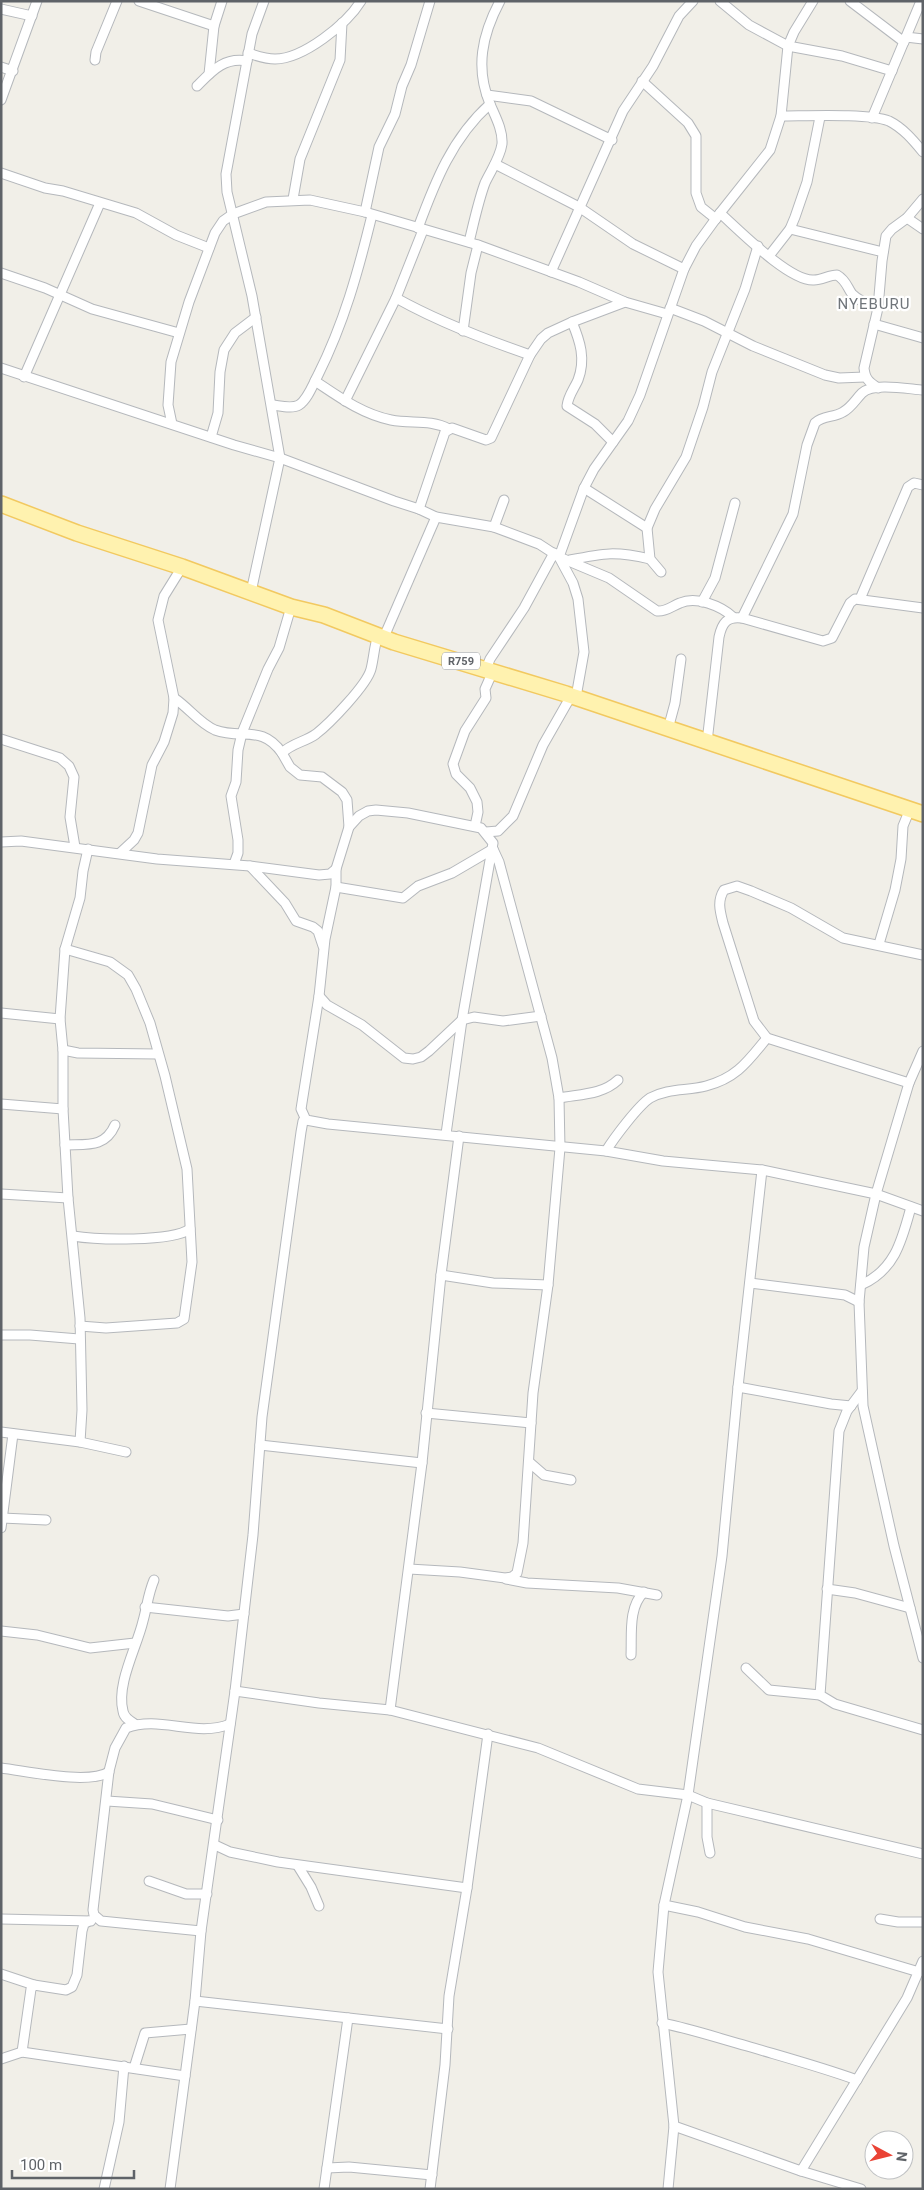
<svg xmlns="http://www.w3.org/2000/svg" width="924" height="2190" viewBox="0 0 924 2190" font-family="Roboto,sans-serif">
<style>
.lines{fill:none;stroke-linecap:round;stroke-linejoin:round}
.minor-casing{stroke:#b5b8bc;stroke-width:11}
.primary-casing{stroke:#f2c960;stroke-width:18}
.minor{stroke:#fff;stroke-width:9}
.primary{stroke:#fff2af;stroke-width:15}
.labels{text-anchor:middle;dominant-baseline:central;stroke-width:4.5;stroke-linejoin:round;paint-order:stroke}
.shield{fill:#fff;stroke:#8f9295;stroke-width:1}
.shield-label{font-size:11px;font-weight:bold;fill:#5f6368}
.quarter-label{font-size:15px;letter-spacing:1px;fill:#70757a;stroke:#fff}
</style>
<rect width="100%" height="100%" fill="#f1efe8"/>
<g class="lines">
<defs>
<g id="minor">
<path d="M 139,1 L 214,26"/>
<path d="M 720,1 L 749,25 L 788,46 L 842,56 L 892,71"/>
<path d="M 850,1 L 904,42"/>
<path d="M 1,9 L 32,16"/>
<path d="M 906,37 L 923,39"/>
<path d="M 248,53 C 257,56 266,59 275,59 C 303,59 347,24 361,1"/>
<path d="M 95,60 L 96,52 L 117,1"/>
<path d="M 1,67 L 13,71"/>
<path d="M 209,74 L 214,26 L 222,1"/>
<path d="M 642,81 L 688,123 L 696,136 L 696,193 L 701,207 L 716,219"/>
<path d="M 197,86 C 212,71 224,57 247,61"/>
<path d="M 487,95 L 531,101 L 612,140"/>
<path d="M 1,100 L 37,1"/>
<path d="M 781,116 C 806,116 869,113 889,121 C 903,128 913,140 923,152"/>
<path d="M 872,118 L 921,1"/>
<path d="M 495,164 L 579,207 L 633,244 L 684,269"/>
<path d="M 1,173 L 45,188 L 63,191 L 136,213 L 176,235 L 209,248"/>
<path d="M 293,199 L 300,159 L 340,60 L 342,23"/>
<path d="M 365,212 L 379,147 L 395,114 L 402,86 L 411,65 L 430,1"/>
<path d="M 720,213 C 739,230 790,282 814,280 C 822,280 829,275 837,275 C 846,280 847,287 852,294 C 859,301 869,305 878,308"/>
<path d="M 907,218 L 923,229"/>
<path d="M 418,228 C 435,182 452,138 490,104"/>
<path d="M 790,229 L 883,252"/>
<path d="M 469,242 C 474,222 478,202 485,183 C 491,170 500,158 502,144 C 503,130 495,116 490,104 C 475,68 482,35 500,1"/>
<path d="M 769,256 L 790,229 L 795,217 L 807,182 L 820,117"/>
<path d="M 551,272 L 623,111 L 653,66 L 679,16 L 693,1"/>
<path d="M 1,273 L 45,288 L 92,309 L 179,333"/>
<path d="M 396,298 C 439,322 484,339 530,355"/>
<path d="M 670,308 L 704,321 L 753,346 L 825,375 L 839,378 L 865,377"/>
<path d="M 572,322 C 580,341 586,359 578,380 C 574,389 568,396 567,406 L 595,424 L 613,442"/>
<path d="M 874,324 L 923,338"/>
<path d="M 463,331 L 471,273 L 478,245"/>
<path d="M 1,368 L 234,445 L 280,458 L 394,501 L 419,509 L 436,517 L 494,527 L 539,544 L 559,557 L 573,583 L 578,599 L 584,652 L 576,697"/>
<path d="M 24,377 L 100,203"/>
<path d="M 315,381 C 339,397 362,414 391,420 C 411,424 430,419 449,429"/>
<path d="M 878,388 C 869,382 865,379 864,368 L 878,308 L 882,261 L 886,236 L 892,229 L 907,218 L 923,199"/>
<path d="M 345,401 L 396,298 L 423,230"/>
<path d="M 273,405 C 281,406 292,409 299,405 C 308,399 313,384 318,375 C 344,323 358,272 372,215"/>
<path d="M 172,424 L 168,405 L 171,362 L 189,302 L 215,233 L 223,221 L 233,214 L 266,202 L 310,200 L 365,212 L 478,245 L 579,282 L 625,302 L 667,314"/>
<path d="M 211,437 L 218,413 L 220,372 L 224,350 L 235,333 L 256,317"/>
<path d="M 584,488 L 647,528"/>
<path d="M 419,509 L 445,432 L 452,428 L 486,440 L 491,438 L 530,355 L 541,339 L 548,333 L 572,322 L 625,302"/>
<path d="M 494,527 L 504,500"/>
<path d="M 570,560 C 605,553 615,551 650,559"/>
<path d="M 661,572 L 650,559 L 647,528 L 655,509 L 686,457 L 703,407 L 712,372 L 745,289 L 758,246"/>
<path d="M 251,592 L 280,458 L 252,296 L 227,192 L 226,174 L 252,34 L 264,1"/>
<path d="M 860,599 L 908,487 L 914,483 L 923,485"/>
<path d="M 702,602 L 715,578 L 735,503"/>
<path d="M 733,617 C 721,606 697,596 680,603 C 672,606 666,612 657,611 L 609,578 L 559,557 L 584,488 L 594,469 L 628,421 L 640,395 L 684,269 L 696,246 L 720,213 L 770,150 L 781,116 L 788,46 L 794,32 L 813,1"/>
<path d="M 742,618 L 793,514 L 807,445 L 815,423 C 823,415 834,418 843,412 C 851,408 856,399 862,393 C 873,382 908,389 923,390"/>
<path d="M 384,637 L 436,517"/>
<path d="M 486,669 L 490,659 L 524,608 L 554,553"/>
<path d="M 174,698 C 188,707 200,724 215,730 C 242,740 262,724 282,753"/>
<path d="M 668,729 L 675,703 L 681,659"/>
<path d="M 1,739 L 60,758 L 69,766 L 74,777 L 70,817 L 75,847"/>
<path d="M 707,742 L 719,637 C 722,623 727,616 742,618 L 823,641 L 832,638 L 850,603 L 855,599 L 923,608"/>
<path d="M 475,826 L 478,812 L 477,802 L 470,788 L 456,774 L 453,764 L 465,731 L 486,698 L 485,689 L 493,671"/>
<path d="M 349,827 L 347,800 L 342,792 L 322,777 L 300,775 L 290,767 L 282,753 C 292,743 305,742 316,734 C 329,724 367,685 371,669 C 374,657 374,647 378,635"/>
<path d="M 486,832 L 498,831 L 513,816 L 543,745 L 571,696"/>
<path d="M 1,842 L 21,841 L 157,859 L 250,866 L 319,875 L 330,874 L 336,869"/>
<path d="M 120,853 L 134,840 L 138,833 L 152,765 L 164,742 L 173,713 L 174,698 L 158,620 L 164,596 L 182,567"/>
<path d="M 234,864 L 238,853 L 238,840 L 231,796 L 236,782 L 238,750 L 242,733 L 268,669 L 279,648 L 291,607"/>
<path d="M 250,866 L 285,903 L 296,921 L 313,927 L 318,931 L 323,946"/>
<path d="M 336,887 L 403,898 L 418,886 L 452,873 L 493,849"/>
<path d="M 879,944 L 895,890 L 901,859 L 903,826 L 910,809"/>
<path d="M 65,949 L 110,962 L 128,975 L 136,989 L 150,1023 L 165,1076 L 187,1169 L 192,1262 L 184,1319 L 177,1323 L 106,1328 L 80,1326"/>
<path d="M 319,996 L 327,1005 L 362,1025 L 404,1058 L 413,1059 L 421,1057 L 429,1051 L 462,1020 L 474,1017 L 503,1021 L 541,1016"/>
<path d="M 1,1013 L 60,1019"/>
<path d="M 63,1050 L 78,1053 L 158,1054"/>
<path d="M 923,1051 L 909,1083 L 876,1194 L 864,1247 L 859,1302 L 863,1406 L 894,1546 L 923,1658"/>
<path d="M 909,1083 L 767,1038 L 754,1021 L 723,923 C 720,911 717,901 724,890 L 737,886 L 751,891 L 791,908 L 843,938 L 923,955"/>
<path d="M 559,1098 C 580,1094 602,1095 618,1080"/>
<path d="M 1,1104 L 63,1109"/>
<path d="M 446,1134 L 462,1020 L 493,843 L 481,828 L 408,813 L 376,810 L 368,811 L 359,816 L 349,827 L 336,869 L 336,887 L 325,939 L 319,996 L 301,1109 L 306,1120 L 328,1124 L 606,1151 L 663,1161 L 762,1170 L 876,1194 L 923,1211"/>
<path d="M 65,1145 C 87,1144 105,1148 115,1125"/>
<path d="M 606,1151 C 614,1138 638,1106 650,1098 C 668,1088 687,1091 706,1086 C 737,1078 748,1061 767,1038"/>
<path d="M 762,1170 L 738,1387 L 722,1556 L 688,1795 L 664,1905 L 658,1972 L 674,2126 L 801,2171 L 861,2189"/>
<path d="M 1,1194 L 68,1198"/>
<path d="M 73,1236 C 97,1240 172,1242 190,1229"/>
<path d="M 441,1275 L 493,1283 L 548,1285"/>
<path d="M 750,1283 L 845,1295 L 859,1302"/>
<path d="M 861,1285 C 895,1270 902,1240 911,1207"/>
<path d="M 1,1335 L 30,1335 L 79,1339"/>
<path d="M 738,1387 L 831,1404 L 851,1406"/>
<path d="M 862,1391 L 847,1411 L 839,1431 L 820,1695 L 835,1704 L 923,1730"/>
<path d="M 426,1413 L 531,1423"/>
<path d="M 1,1432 L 80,1442 L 126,1452"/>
<path d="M 80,1442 L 82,1410 L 80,1318 L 68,1198 L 63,1109 L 63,1050 L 60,1019 L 65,949 L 80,898 L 83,871 L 88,849"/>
<path d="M 260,1445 L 422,1463"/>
<path d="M 529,1462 L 544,1475 L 571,1480"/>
<path d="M 2,1518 L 46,1520"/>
<path d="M 1,1528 L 13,1434"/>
<path d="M 409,1569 L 460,1572 L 505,1578 L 512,1577 L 517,1573 L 523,1543 L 533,1393 L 548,1285 L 560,1148 L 559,1098 L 552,1058 L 499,862 L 493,849"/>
<path d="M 506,1579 L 527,1583 L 618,1588 L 657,1595"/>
<path d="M 827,1589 L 855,1593 L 910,1608"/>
<path d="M 145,1607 L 228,1616 L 244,1614"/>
<path d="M 1,1631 L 37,1635 L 90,1648 L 135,1643"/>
<path d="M 631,1655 C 632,1635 628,1607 644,1592"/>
<path d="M 746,1668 L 769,1690 L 820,1695"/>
<path d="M 235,1691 L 319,1703 L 390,1710 L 538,1748 L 638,1789 L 688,1795 L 707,1803 L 923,1854"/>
<path d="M 390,1710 L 422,1463 L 441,1275 L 459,1136"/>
<path d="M 135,1724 C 130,1721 124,1718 123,1711 C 116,1684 137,1647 143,1621 C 147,1607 148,1594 154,1580"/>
<path d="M 1,1768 C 27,1771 88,1785 109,1772"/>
<path d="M 107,1801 L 152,1804 L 218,1820"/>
<path d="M 707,1803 L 707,1837 L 710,1853"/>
<path d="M 215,1845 L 230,1852 L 278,1862 L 467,1888"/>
<path d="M 298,1866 L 311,1887 L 319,1906"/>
<path d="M 149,1881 L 186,1894 L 207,1894"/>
<path d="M 664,1905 L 698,1912 L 745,1927 L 808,1939 L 919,1972"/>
<path d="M 1,1919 L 91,1921"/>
<path d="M 880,1919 L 898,1922 L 923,1922"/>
<path d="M 201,1931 L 101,1921 L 94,1915 L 93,1910 L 109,1771 L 115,1748 L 126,1728 C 160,1715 196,1738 230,1724"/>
<path d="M 1,1974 L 34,1985"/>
<path d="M 195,2001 L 448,2029"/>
<path d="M 662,2023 C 691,2029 718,2038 747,2046 C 784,2057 821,2067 857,2080"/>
<path d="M 22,2052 L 31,1989 L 34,1985 L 66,1990 L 72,1987 L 77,1975 L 82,1931 L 84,1924 L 89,1921"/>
<path d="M 1,2059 L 22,2052 L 185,2076"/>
<path d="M 134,2068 L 145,2033 L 191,2029"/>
<path d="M 327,2168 L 349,2167 L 432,2175"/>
<path d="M 801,2171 L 907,1998 L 923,1961"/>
<path d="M 104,2189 L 119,2122 L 124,2066"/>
<path d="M 170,2189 L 195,2001 L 201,1931 L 235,1691 L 253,1535 L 262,1417 L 301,1132 L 303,1121 L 306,1120"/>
<path d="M 324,2189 L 348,2018"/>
<path d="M 430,2189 L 445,2065 L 449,1996 L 467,1888 L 488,1734"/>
<path d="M 668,2189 L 674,2126"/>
</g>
<path id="primary" d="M 1,504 L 77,533 L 182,567 L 291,607 L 324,615 L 394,642 L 566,694 L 923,814"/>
</defs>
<use href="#minor" class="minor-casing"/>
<use href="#primary" class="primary-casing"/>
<use href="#minor" class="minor"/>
<use href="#primary" class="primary"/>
</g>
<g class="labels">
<rect class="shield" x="442" y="652.5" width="38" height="17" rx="4"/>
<g class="shield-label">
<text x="461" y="661">R759</text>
</g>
<g class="quarter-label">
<text x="874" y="304">NYEBURU</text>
</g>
</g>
<rect width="924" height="2190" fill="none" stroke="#5f6368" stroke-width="5"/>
<g transform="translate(889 2155) rotate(97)"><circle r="24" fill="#ffffff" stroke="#bfc1c3"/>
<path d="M0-4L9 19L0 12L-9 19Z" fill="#ea4335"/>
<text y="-8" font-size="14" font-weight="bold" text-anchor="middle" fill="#5f6368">N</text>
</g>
<path d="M12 2170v8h122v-8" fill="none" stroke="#5f6368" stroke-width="2.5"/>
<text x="20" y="2170" font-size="15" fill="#5f6368" stroke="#ffffff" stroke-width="4" paint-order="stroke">100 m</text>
</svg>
